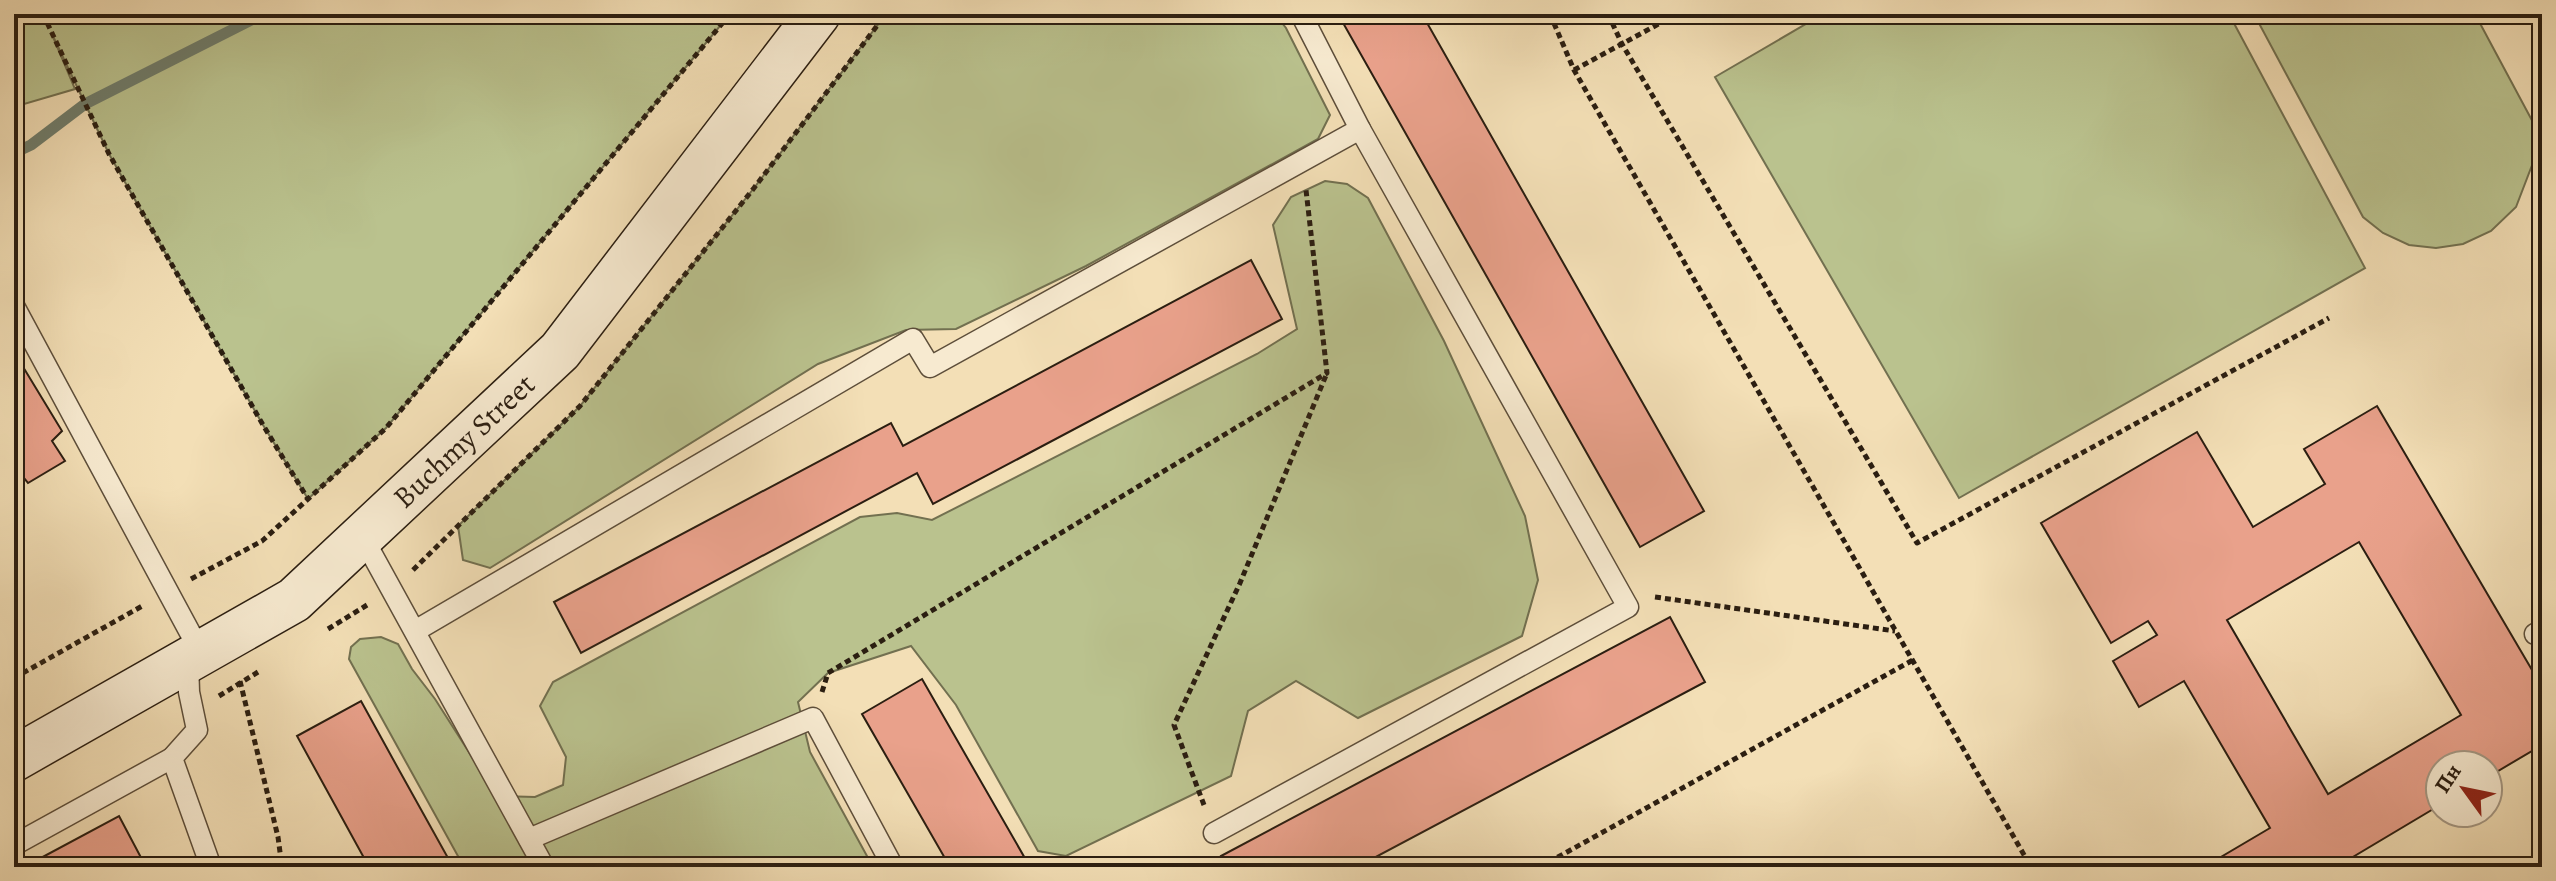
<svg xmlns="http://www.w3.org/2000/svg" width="2556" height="881" viewBox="0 0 2556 881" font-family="Alegreya,serif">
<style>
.green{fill:#bac28e;stroke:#727050;stroke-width:2}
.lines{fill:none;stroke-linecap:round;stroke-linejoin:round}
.stream{stroke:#6f7d6c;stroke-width:11}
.building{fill:#e9a18b;stroke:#2b1e11;stroke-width:2;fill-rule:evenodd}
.lane-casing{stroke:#5d4e3a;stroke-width:23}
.secondary-casing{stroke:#2b1e11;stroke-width:47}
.path{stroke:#2b1e11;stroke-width:5;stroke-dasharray:6 4;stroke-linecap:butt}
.lane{stroke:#f7ead0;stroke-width:20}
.secondary{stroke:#f7ead0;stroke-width:44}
.labels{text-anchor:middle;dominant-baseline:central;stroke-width:8;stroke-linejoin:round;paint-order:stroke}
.street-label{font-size:30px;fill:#2b1e11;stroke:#f7ead0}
</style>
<rect width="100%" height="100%" fill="#f3dfb6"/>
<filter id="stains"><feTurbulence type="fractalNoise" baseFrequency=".0025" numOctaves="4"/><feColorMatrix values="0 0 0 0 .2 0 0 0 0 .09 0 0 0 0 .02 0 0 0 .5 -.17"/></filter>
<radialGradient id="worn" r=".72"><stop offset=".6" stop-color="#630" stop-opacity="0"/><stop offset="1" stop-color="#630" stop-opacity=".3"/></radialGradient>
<g class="green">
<path d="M 14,14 L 730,14 L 386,428 L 308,499 L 263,425 L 109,154 L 51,32 L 75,89 L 14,107 Z"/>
<path d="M 886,14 L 1275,14 L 1286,28 L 1330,115 L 1318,139 L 1086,266 L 956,329 L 906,330 L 818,364 L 490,568 L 463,560 L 458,526 L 580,406 L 754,188 Z"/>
<path d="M 1823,14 L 2229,14 L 2365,268 L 1959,498 L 1715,77 Z"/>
<path d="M 2254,14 L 2475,14 L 2535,126 L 2534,160 L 2516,207 L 2491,231 L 2463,244 L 2436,248 L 2409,245 L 2383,233 L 2363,217 Z"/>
<path d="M 1325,181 L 1347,184 L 1368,198 L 1444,341 L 1525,516 L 1538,580 L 1522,636 L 1358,718 L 1296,681 L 1248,711 L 1231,776 L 1066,856 L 1038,851 L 956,705 L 911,646 L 828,673 L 798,702 L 810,752 L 873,867 L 464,867 L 349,659 L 351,647 L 360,639 L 381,637 L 398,644 L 412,669 L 435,699 L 497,796 L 535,797 L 563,785 L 566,757 L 540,706 L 553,682 L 860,517 L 897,513 L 932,520 L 1257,354 L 1297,329 L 1273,225 L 1291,197 Z"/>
</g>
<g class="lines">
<path class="stream" d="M 14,153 L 31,145 L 85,104 L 263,14"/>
</g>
<g class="building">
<path d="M 1338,14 L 1422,14 L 1704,511 L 1640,547 Z"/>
<path d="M 1251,260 L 1282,319 L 933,504 L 917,473 L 581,653 L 554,602 L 891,423 L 903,446 Z"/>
<path d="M 14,352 L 62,431 L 52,441 L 65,461 L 28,483 L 14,466 Z"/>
<path d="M 2377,406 L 2542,687 L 2542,745 L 2488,777 L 2488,765 L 2440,765 L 2440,805 L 2336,867 L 2204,867 L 2270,828 L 2184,681 L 2139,707 L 2113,661 L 2157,635 L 2148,621 L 2111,643 L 2041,523 L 2197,432 L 2253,527 L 2325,484 L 2304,449 ZM 2359,542 L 2461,715 L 2328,794 L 2227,620 Z"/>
<path d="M 1670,617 L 1705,682 L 1357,867 L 1227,867 L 1221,856 Z"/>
<path d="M 922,679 L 1030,867 L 950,867 L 862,714 Z"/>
<path d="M 361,701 L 399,770 L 453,867 L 369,867 L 297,736 Z"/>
<path d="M 119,816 L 146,867 L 24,867 Z"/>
</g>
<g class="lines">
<defs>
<g id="lane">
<path d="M 14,306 L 201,653"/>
<path d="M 362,536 L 544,867"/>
<path d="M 415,631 L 913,339 L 930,367 L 1360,129"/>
<path d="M 2535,634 L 2542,630"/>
<path d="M 188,661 L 189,692 L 197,730 L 172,758 L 211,867"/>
<path d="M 1214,833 L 1628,607 L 1360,129 L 1301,14"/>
<path d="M 529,839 L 813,718 L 893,867"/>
<path d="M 14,845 L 172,758"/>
</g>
<path id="secondary" d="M 14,759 L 294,600 L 560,351 L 818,14"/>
</defs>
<use href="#lane" class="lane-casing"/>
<use href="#secondary" class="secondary-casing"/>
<g class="path">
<path d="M 43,14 L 109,154 L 263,425 L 308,499"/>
<path d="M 1550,14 L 1574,70 L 2031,867"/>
<path d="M 1608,14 L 1622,44 L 1917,543 L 2329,318"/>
<path d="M 1574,70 L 1677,14"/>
<path d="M 413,570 L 580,406 L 754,188 L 886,14"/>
<path d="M 191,579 L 262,541 L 386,428 L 730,14"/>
<path d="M 1655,597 L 1895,631"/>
<path d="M 328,629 L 367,605"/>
<path d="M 14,678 L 144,605"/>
<path d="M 240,681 L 278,837 L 282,867"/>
<path d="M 822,692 L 828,673 L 1327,373 L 1306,190"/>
<path d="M 219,696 L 258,672"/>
<path d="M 1204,805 L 1174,725 L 1240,583 L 1327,373"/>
<path d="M 1540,867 L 1913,660"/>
</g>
<use href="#lane" class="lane"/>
<use href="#secondary" class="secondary"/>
</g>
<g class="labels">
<g class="street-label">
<text transform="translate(464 441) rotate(-43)">Buchmy Street</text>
</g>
</g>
<rect width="2556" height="881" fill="none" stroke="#f3dfb6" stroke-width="48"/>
<rect x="16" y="16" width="2524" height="849" fill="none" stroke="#2b1e11" stroke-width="4"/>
<rect x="24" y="24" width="2508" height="833" fill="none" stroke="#2b1e11" stroke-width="2"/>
<g transform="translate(2464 789) rotate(303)"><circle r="38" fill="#f7ead0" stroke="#a59884" stroke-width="2"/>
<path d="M0-6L14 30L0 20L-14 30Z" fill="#8f2418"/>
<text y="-12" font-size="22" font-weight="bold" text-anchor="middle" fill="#2b1e11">Пн</text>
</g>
<rect width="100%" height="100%" filter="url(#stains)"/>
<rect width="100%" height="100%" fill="url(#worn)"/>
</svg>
